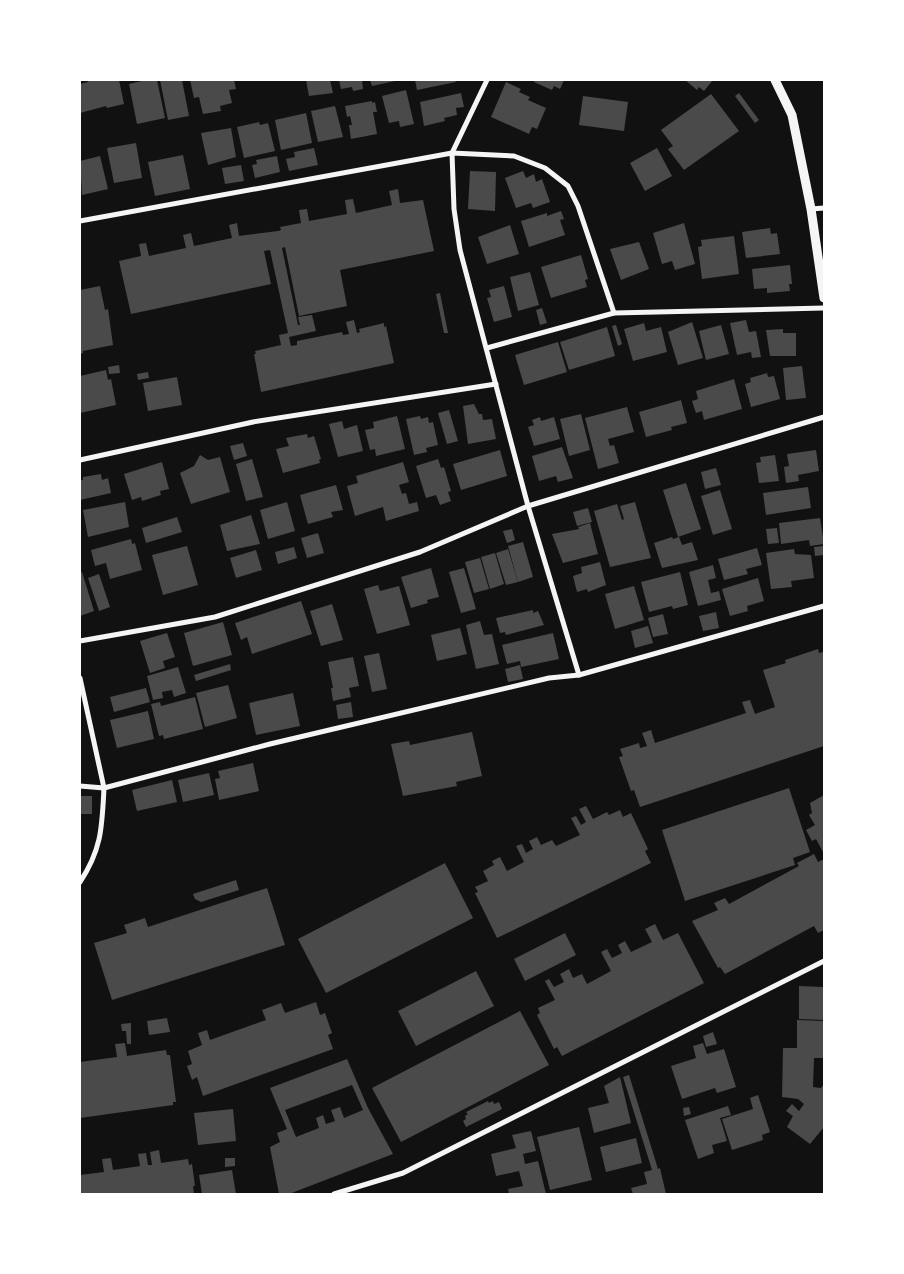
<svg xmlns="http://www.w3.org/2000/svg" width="904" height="1274" viewBox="0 0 904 1274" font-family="Inter,sans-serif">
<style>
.building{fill:#4a4a4a;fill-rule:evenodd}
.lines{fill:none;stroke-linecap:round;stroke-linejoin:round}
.minor{stroke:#f5f5f5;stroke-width:5}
.tertiary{stroke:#f5f5f5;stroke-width:9}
</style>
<rect width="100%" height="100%" fill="#111"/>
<g class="building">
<path d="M 87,80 L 119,80 L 124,104 L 107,108 L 106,106 L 80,113 L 80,84 L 88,82 Z"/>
<path d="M 146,80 L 157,80 L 165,118 L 137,124 L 129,84 Z"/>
<path d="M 160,80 L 182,80 L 189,116 L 168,120 Z"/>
<path d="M 190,80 L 234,80 L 236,89 L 229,90 L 232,103 L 220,106 L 221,111 L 203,114 L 199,97 L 194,98 Z"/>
<path d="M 306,80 L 330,80 L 333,93 L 309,96 Z"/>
<path d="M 339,80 L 362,80 L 363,89 L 353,91 L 352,87 L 341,89 Z"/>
<path d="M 370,80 L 394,80 L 395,81 L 372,86 Z"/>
<path d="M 415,80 L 455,80 L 456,82 L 417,90 Z"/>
<path d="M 535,80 L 564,80 L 560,89 L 554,86 L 552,90 L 534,82 Z"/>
<path d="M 685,80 L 713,80 L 704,91 L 699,87 L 697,90 Z"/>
<path d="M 506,82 L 521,89 L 519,92 L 530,97 L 528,100 L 546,108 L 537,129 L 532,127 L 529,134 L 491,117 Z"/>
<path d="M 406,90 L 414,124 L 400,127 L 399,121 L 389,123 L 382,96 Z"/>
<path d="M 461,93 L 464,107 L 456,108 L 457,115 L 444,118 L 445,121 L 424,126 L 420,102 Z"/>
<path d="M 739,93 L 759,120 L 755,123 L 735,96 Z"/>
<path d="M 711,94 L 739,131 L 684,170 L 668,149 L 673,146 L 661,130 Z"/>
<path d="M 583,96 L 628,102 L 624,131 L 579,125 Z"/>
<path d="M 372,101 L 372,103 L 375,102 L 377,112 L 373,112 L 377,134 L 351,139 L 349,125 L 352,125 L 350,116 L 347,117 L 345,106 Z"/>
<path d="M 335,106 L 343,137 L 318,142 L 311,111 Z"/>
<path d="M 306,113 L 312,143 L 281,150 L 275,120 Z"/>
<path d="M 259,122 L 260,125 L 268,123 L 275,151 L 244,158 L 237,127 Z"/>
<path d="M 231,128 L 236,157 L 208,165 L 201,133 Z"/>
<path d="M 136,143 L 142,178 L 114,183 L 107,148 Z"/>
<path d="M 314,148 L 318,165 L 289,171 L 286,159 L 295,157 L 294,152 Z"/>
<path d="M 657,148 L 672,176 L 645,191 L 630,163 Z"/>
<path d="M 183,155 L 190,189 L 155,196 L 148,162 Z"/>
<path d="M 100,156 L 108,189 L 82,195 L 80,161 Z"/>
<path d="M 277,156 L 280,172 L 255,178 L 252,165 L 257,164 L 256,160 Z"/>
<path d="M 241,165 L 244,181 L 225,184 L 222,168 Z"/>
<path d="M 470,171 L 496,172 L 495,211 L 468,209 Z"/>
<path d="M 523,171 L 526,178 L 534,174 L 536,182 L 542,179 L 550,202 L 533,208 L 531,203 L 516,208 L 505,178 Z"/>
<path d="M 398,189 L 400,203 L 423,200 L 434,251 L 340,270 L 347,306 L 299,316 L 285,247 L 282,248 L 298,325 L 300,325 L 298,317 L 312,315 L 316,331 L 289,337 L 291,346 L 297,345 L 297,341 L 342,332 L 343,335 L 349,334 L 346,322 L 354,320 L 357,333 L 360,332 L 359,329 L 384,323 L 384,327 L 386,326 L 394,363 L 261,392 L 254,354 L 256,354 L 255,351 L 281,345 L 279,335 L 288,333 L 270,250 L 264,251 L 271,284 L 131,314 L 119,261 L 141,256 L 139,244 L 146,243 L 149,256 L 186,248 L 183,235 L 191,233 L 194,246 L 232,238 L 229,225 L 237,223 L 239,236 L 278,231 L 281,230 L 280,227 L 301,223 L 299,210 L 307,209 L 309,221 L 347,214 L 345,200 L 353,199 L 356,213 L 392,205 L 389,191 Z"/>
<path d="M 561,211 L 564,219 L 560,220 L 565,235 L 529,247 L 521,221 L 547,213 L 547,216 Z"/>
<path d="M 684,223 L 695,264 L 675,270 L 672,261 L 662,264 L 653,233 Z"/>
<path d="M 510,225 L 519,254 L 487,264 L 478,237 Z"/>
<path d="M 770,228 L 771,234 L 777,233 L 780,254 L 746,258 L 742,232 Z"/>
<path d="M 734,236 L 739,274 L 702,279 L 698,247 L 702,246 L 701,240 Z"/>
<path d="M 639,242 L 649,269 L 621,280 L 610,249 Z"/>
<path d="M 581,255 L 588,279 L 585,280 L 587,287 L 551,298 L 541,267 Z"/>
<path d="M 790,265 L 792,284 L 789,284 L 790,291 L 767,293 L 767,288 L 754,289 L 752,269 Z"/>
<path d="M 530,272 L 539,305 L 518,311 L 510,277 Z"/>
<path d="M 100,286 L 105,310 L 108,309 L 113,345 L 83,351 L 83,353 L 80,354 L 80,290 Z"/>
<path d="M 504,286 L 512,317 L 494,322 L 487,298 L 491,297 L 489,290 Z"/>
<path d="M 440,293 L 448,333 L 444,333 L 436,294 Z"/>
<path d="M 542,308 L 547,323 L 540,325 L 536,310 Z"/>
<path d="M 746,320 L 749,332 L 756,331 L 761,357 L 752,358 L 751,352 L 737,355 L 730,323 Z"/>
<path d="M 692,322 L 703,358 L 678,365 L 668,332 Z"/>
<path d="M 644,323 L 646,331 L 661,327 L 667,352 L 633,361 L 624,329 Z"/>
<path d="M 616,325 L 622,344 L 618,346 L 612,326 Z"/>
<path d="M 721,325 L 729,354 L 706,360 L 699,331 Z"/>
<path d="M 607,327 L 615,356 L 569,370 L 560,342 Z"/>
<path d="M 783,329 L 783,333 L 796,333 L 796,356 L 770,356 L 766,330 Z"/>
<path d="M 558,342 L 567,372 L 524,385 L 515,355 Z"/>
<path d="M 119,365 L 120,373 L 109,374 L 108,367 Z"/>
<path d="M 802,366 L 806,398 L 786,400 L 783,368 Z"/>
<path d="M 106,370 L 108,380 L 111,379 L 116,405 L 80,413 L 80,376 Z"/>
<path d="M 148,372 L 149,378 L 138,380 L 137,374 Z"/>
<path d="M 767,373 L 768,377 L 774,376 L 780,399 L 751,407 L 745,384 L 751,382 L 750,378 Z"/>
<path d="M 177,377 L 182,405 L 148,411 L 143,383 Z"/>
<path d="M 734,379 L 742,409 L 704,420 L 702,411 L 696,413 L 692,401 L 698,399 L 696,391 Z"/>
<path d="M 681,400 L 687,423 L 671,427 L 672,430 L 646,437 L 639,412 Z"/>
<path d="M 474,404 L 479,414 L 482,414 L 483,420 L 492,419 L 496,439 L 468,444 L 463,406 Z"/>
<path d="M 627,407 L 634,432 L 608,439 L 610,446 L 614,445 L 619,463 L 598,469 L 585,418 Z"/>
<path d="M 449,410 L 458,441 L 447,444 L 438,413 Z"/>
<path d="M 581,414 L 590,450 L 569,456 L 560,419 Z"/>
<path d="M 397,416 L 405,449 L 376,456 L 375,449 L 370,450 L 365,430 L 374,428 L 373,422 Z"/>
<path d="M 420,416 L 421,419 L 428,417 L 429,423 L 433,422 L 438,445 L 426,448 L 427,452 L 414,455 L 406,419 Z"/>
<path d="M 540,417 L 541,421 L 554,417 L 560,439 L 534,446 L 528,427 L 534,425 L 532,420 Z"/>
<path d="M 342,421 L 344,429 L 357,425 L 363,451 L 338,457 L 329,424 Z"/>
<path d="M 307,434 L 308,438 L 314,436 L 321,459 L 319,460 L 320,463 L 283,473 L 276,449 L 289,446 L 286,438 Z"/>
<path d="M 243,443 L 247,456 L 234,460 L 230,446 Z"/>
<path d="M 562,447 L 573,478 L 558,482 L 556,476 L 539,481 L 532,456 Z"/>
<path d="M 500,450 L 507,476 L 461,490 L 453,464 Z"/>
<path d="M 816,450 L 819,471 L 798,475 L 799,481 L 786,483 L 784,467 L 789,466 L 787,454 Z"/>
<path d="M 200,455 L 208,460 L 220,457 L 230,492 L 191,504 L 180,473 L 194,466 Z"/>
<path d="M 775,455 L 779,481 L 759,483 L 756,463 L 761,462 L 760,457 Z"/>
<path d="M 252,459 L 263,497 L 246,501 L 236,464 Z"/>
<path d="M 438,459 L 441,468 L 444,467 L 451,491 L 448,492 L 451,501 L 440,505 L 436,495 L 426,498 L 416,466 Z"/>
<path d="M 162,462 L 169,489 L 160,491 L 161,495 L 142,501 L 141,497 L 132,500 L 124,474 Z"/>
<path d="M 403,462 L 409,482 L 399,485 L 402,494 L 406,493 L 409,504 L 417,502 L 419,511 L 386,521 L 383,507 L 355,516 L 347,486 L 358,483 L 356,476 Z"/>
<path d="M 716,468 L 721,485 L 705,489 L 701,472 Z"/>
<path d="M 101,474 L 102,480 L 108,478 L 111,493 L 80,500 L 80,480 L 83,480 L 83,477 Z"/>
<path d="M 686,483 L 701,529 L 678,537 L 663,490 Z"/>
<path d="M 336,485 L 343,510 L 331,512 L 333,517 L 308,524 L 300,495 Z"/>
<path d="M 808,487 L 811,508 L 766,515 L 763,493 Z"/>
<path d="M 720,490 L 732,529 L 713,535 L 701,496 Z"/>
<path d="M 125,502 L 129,527 L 88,537 L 83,510 Z"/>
<path d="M 287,502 L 295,531 L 268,539 L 260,510 Z"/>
<path d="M 635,502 L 651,558 L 610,567 L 594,511 L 617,504 L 622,520 L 624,519 L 620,506 Z"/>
<path d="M 588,508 L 592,522 L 577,526 L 573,512 Z"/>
<path d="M 251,515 L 260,544 L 227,551 L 220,525 Z"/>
<path d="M 177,517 L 182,532 L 146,543 L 142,528 Z"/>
<path d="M 820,518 L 824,544 L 810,546 L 809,540 L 781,544 L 779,523 Z"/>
<path d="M 590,523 L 598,554 L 563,563 L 552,534 L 579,529 L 578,527 Z"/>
<path d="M 777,528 L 779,543 L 768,544 L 766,529 Z"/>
<path d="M 512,529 L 515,540 L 507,543 L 503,531 Z"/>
<path d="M 318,533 L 324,553 L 307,558 L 301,538 Z"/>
<path d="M 672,537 L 673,539 L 679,537 L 682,545 L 692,542 L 698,560 L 662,568 L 654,543 Z"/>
<path d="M 131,539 L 132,544 L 135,543 L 142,570 L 110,579 L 106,563 L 95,566 L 91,550 Z"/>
<path d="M 523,542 L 533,577 L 518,582 L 508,546 Z"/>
<path d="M 187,546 L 198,585 L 163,595 L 152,555 Z"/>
<path d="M 824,546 L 824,555 L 815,556 L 814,547 Z"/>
<path d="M 294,547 L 297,558 L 278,564 L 275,552 Z"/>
<path d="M 757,548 L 762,565 L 746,569 L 748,574 L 724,580 L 718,559 Z"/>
<path d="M 508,549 L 518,582 L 506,585 L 496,553 Z"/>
<path d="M 794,549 L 795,554 L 811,555 L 814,578 L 791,581 L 792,587 L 771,589 L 766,553 Z"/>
<path d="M 256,550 L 262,570 L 236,578 L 230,558 Z"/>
<path d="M 495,553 L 504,584 L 490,589 L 481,557 Z"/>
<path d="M 480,558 L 489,589 L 474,593 L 465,562 Z"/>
<path d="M 600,562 L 606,585 L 588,592 L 587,589 L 577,592 L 573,576 L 582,573 L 581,567 Z"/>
<path d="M 713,565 L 716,578 L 708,580 L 711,593 L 719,591 L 721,600 L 698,606 L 689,572 Z"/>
<path d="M 431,568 L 439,597 L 427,600 L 428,603 L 411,608 L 401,577 Z"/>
<path d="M 464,568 L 476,609 L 461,613 L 449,572 Z"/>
<path d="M 82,572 L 94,611 L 80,616 L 80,573 Z"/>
<path d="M 680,572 L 688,605 L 673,609 L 672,606 L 649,612 L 641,582 Z"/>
<path d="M 99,574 L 110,607 L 99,611 L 88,578 Z"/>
<path d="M 758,578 L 764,601 L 747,606 L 748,611 L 730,616 L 722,589 Z"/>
<path d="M 378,585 L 380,591 L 399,586 L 410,625 L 377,634 L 364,589 Z"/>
<path d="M 634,586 L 644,620 L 615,629 L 605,594 Z"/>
<path d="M 301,601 L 312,634 L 252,654 L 247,637 L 241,640 L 235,623 Z"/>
<path d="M 332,604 L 343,640 L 321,646 L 310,611 Z"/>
<path d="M 533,610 L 533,613 L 538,611 L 544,625 L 506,635 L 505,632 L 500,633 L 496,618 Z"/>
<path d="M 716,612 L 719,628 L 703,631 L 699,616 Z"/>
<path d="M 663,614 L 668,634 L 653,637 L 648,618 Z"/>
<path d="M 480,621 L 484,635 L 492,634 L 499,664 L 476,669 L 466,625 Z"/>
<path d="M 223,622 L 232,655 L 193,666 L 184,633 Z"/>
<path d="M 648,626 L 653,643 L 635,648 L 631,631 Z"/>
<path d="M 460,628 L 467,654 L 437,661 L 431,635 Z"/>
<path d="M 167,633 L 175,657 L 163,661 L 165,668 L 150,673 L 140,641 Z"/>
<path d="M 553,633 L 559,659 L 521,667 L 520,661 L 507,664 L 502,645 Z"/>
<path d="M 818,649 L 819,653 L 824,652 L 824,746 L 640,807 L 634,790 L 631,791 L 619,757 L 623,756 L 620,749 L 639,743 L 640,748 L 647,746 L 642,733 L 651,730 L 655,743 L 746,713 L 742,702 L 750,700 L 755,714 L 775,707 L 763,670 L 786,663 L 785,660 Z"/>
<path d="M 379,653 L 387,689 L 372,692 L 364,656 Z"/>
<path d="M 353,657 L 359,686 L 349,688 L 351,697 L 333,701 L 331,688 L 333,688 L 328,662 Z"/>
<path d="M 230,664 L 231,670 L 196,681 L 194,675 Z"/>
<path d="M 520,665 L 523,679 L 508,682 L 505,669 Z"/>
<path d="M 178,667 L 186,693 L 174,697 L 172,690 L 162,692 L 163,698 L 153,700 L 147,676 Z"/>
<path d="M 228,685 L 237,718 L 205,727 L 196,693 Z"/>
<path d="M 146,688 L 150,702 L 114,712 L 110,697 Z"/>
<path d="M 293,693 L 300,726 L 256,735 L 249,703 Z"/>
<path d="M 195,697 L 203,729 L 164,739 L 163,735 L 159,736 L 151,704 L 160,702 L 161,706 Z"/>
<path d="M 351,702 L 353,717 L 338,719 L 336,705 Z"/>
<path d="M 148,711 L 154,739 L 117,748 L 110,720 Z"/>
<path d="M 472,732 L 482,776 L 456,782 L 457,786 L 403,796 L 391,744 L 409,741 L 410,745 Z"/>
<path d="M 253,763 L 259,791 L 219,800 L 215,779 L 220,778 L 218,771 Z"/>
<path d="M 209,773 L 214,795 L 183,802 L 178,780 Z"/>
<path d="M 172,780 L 177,802 L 137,811 L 132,790 Z"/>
<path d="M 789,788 L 810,852 L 793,858 L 795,865 L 685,901 L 662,830 Z"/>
<path d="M 824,795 L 824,854 L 816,839 L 812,841 L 806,830 L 815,825 L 809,815 L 812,813 L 810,803 Z"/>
<rect x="80" y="796" width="12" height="18"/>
<path d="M 586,806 L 593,819 L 607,812 L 609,815 L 620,810 L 623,817 L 631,813 L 648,849 L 645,851 L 651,863 L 497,938 L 475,893 L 478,892 L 475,887 L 488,881 L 483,871 L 494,865 L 492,861 L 500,857 L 507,871 L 524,862 L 516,846 L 522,844 L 526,853 L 533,849 L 529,841 L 537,837 L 541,845 L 552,840 L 556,846 L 580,835 L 571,818 L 576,816 L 581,825 L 586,822 L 579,809 Z"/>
<path d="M 814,854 L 818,862 L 824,859 L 824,930 L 818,933 L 814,926 L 725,974 L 720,967 L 718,968 L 692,921 L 718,910 L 714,903 L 725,898 L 729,904 L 799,866 L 797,863 Z"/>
<path d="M 445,863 L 473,918 L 326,993 L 298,939 Z"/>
<path d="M 236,880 L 239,890 L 201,902 L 195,899 L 193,894 Z"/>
<path d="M 267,888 L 285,945 L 112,1000 L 94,943 L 127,933 L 124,925 L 145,918 L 148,927 Z"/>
<path d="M 655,924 L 663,940 L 678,933 L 704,983 L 562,1056 L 557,1047 L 554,1049 L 537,1015 L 540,1013 L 538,1008 L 555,1000 L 545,981 L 549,979 L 554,987 L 564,982 L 560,974 L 569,969 L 573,978 L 582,974 L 587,984 L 611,971 L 601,952 L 607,949 L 612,958 L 622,953 L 618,945 L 625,941 L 631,952 L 652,942 L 645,929 Z"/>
<path d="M 565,933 L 576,955 L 525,981 L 514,959 Z"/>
<path d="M 476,971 L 494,1006 L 416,1046 L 398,1011 Z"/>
<path d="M 799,986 L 824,987 L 824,1020 L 799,1019 Z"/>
<path d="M 316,1002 L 320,1015 L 325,1013 L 332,1033 L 328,1035 L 333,1049 L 203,1096 L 197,1077 L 192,1080 L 187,1066 L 192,1064 L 188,1051 L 202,1045 L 198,1033 L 207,1030 L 210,1040 L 266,1020 L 262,1010 L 281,1003 L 285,1013 Z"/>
<path d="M 520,1011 L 549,1065 L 401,1142 L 372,1088 Z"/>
<path d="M 167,1018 L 170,1032 L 149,1035 L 147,1021 Z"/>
<path d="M 797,1020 L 824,1021 L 824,1058 L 814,1058 L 813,1087 L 821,1088 L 824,1084 L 824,1127 L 810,1144 L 787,1127 L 793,1116 L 786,1111 L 792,1104 L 799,1111 L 804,1104 L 798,1099 L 782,1097 L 783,1048 L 797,1048 Z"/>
<path d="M 131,1023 L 131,1044 L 127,1044 L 126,1031 L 122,1031 L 121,1024 Z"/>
<path d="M 713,1032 L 717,1044 L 706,1047 L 703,1036 Z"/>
<path d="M 125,1043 L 127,1056 L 166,1050 L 167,1055 L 170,1055 L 176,1102 L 173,1102 L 173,1105 L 80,1118 L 80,1062 L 117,1057 L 115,1044 Z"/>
<path d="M 703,1043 L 707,1054 L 724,1049 L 736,1087 L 717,1093 L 715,1088 L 682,1099 L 671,1066 L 696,1058 L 693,1046 Z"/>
<path d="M 347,1059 L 368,1108 L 393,1154 L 289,1194 L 279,1194 L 270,1147 L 280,1142 L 277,1133 L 287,1129 L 270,1088 ZM 352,1085 L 363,1110 L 344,1118 L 340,1107 L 331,1110 L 335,1121 L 326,1124 L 323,1115 L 316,1118 L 319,1128 L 296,1137 L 285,1110 Z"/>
<path d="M 629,1075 L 658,1169 L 660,1168 L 666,1194 L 633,1194 L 631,1188 L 647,1184 L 644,1172 L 652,1170 L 623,1077 Z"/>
<path d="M 620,1077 L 631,1123 L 594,1133 L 588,1108 L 609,1103 L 604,1086 Z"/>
<path d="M 758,1095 L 770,1132 L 762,1135 L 763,1140 L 732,1150 L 722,1119 L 753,1109 L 750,1098 Z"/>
<path d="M 488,1101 L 489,1103 L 493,1101 L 494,1104 L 499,1102 L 502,1109 L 466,1127 L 463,1121 L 466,1119 L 465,1116 L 468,1114 L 466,1112 Z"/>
<path d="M 728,1106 L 731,1115 L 720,1118 L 727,1141 L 712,1145 L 714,1153 L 698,1159 L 685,1120 Z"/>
<path d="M 689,1107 L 691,1114 L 684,1116 L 683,1108 Z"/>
<path d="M 233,1109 L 236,1141 L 198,1145 L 194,1113 Z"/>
<path d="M 579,1127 L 592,1180 L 550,1190 L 537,1137 Z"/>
<path d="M 531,1131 L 536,1151 L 523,1154 L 525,1164 L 538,1161 L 546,1194 L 509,1194 L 508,1189 L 523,1186 L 519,1171 L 496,1176 L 491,1154 L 516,1148 L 512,1135 Z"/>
<path d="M 636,1138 L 642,1163 L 606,1172 L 600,1147 Z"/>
<path d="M 159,1150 L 161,1163 L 188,1159 L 189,1165 L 192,1164 L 195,1186 L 193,1186 L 194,1194 L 80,1194 L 80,1175 L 104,1172 L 102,1159 L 111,1158 L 113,1170 L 140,1166 L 138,1154 L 146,1153 L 148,1165 L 152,1165 L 150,1152 Z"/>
<path d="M 225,1158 L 235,1158 L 235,1166 L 225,1167 Z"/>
<path d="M 232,1170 L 236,1194 L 202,1194 L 199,1175 Z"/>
</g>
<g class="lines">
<g class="minor">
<path d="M 487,80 L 452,153 L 454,209 L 460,250 L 528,506 L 579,675"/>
<path d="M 811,209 L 824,208"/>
<path d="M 80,221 L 452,153 L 514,156 L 545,168 L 568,186 L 578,206 L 614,313"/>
<path d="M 487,348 L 614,313 L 824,308"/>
<path d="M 80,460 L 253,422 L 496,384"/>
<path d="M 80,641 L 215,617 L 420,552 L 528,506 L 824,417"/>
<path d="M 80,678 L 104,788 L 80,786"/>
<path d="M 80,882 C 102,849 102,826 104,788 L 270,744 L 549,678 L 579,675 L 824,606"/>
<path d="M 334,1194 L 403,1173 L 824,961"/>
</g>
<path class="tertiary" d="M 775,80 L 792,115 L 811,209 L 824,298"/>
</g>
<rect width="904" height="1274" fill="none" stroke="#ffffff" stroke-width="162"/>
</svg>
